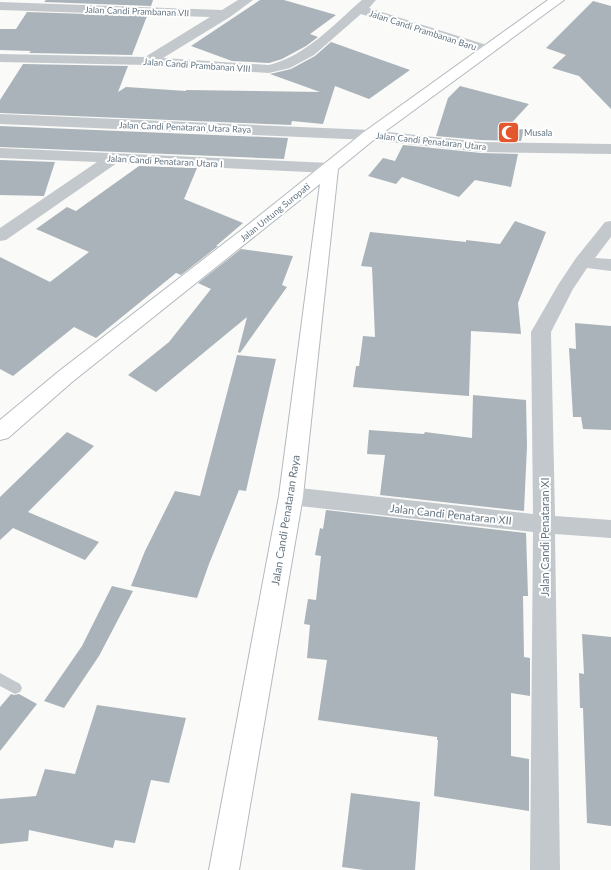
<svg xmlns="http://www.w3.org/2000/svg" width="611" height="870" viewBox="0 0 611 870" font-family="Lato,sans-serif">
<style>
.building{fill:#aab3b9}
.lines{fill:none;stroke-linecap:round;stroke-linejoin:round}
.secondary-casing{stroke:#b3babf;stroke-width:2}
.service{fill:#c3c8cc;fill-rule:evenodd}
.minor{fill:#c3c8cc;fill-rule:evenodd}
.secondary{fill:#fff;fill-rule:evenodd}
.labels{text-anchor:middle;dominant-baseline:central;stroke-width:4;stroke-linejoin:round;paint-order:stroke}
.far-street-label{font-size:9px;fill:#657683;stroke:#fff}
.far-poi-label{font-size:9px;fill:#657683;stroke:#fff;text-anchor:start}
.street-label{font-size:11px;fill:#657683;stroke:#fff}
</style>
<rect width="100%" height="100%" fill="#fafaf8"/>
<g class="building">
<path d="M 46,0 L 153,0 L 151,6 L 44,2 Z"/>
<path d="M 260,0 L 284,0 L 336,15 L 310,34 L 318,37 L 306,46 L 282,59 L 269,63 L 232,61 L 191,46 Z"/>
<path d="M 593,1 L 611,6 L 611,109 L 579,76 L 552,68 L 566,55 L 546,48 Z"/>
<path d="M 27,12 L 147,16 L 132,55 L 29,53 L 31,51 L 0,50 L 0,29 L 16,29 Z"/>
<path d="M 331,42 L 410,70 L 369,99 L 335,86 L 323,124 L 292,121 L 291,125 L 0,113 L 0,100 L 23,64 L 128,66 L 118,92 L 126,87 L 186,91 L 186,90 L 320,92 L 270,74 L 291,69 L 315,56 Z"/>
<path d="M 460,86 L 529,104 L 504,131 L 524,129 L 521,141 L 481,140 L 436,136 L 448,98 Z"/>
<path d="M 0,126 L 288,138 L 284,159 L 0,147 Z"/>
<path d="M 403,145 L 481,153 L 518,154 L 511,187 L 475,180 L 459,197 L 402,177 L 396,184 L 368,176 L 383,158 L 395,161 Z"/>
<path d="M 0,160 L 55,162 L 44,196 L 0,195 Z"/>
<path d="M 139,166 L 197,168 L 184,199 L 243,223 L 216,246 L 218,246 L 181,275 L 176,273 L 96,338 L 74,327 L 13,376 L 0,369 L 0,257 L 50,282 L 89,252 L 36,229 L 67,207 L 76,211 Z"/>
<path d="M 515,221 L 546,232 L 518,303 L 521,334 L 471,331 L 469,396 L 353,387 L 356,366 L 359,366 L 363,336 L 375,337 L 372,267 L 361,266 L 370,232 L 466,242 L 466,240 L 500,244 Z"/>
<path d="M 241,249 L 293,256 L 282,285 L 287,287 L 240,353 L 238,352 L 247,317 L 156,392 L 128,375 L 169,342 L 211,289 L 198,283 Z"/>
<path d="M 575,323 L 611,326 L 611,430 L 583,429 L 581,417 L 573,417 L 569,348 L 576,349 Z"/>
<path d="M 237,355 L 276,359 L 246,491 L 239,490 L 209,564 L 197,598 L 131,586 L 145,551 L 175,491 L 200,496 Z"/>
<path d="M 473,395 L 526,400 L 527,446 L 524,511 L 380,495 L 385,455 L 367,454 L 369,430 L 424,434 L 425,432 L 472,438 Z"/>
<path d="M 67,432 L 94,446 L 28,512 L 99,542 L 85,560 L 13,528 L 0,540 L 0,497 Z"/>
<path d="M 326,510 L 526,533 L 528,596 L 523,596 L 524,657 L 530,658 L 530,696 L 511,693 L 511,756 L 529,759 L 529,811 L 434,796 L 438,740 L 437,740 L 437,737 L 318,720 L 327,660 L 307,658 L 310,625 L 304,624 L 308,599 L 316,600 L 321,556 L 315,555 L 320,528 L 323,529 Z"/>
<path d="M 112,586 L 133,591 L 99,656 L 64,708 L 44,701 L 82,646 Z"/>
<path d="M 582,634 L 611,637 L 611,826 L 587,823 L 583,708 L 580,708 L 579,673 L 584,674 Z"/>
<path d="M 11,694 L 14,695 L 19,694 L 37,704 L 0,751 L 0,707 Z"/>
<path d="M 97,705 L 186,718 L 169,783 L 151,780 L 135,843 L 115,840 L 113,848 L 29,830 L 28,841 L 0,844 L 0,799 L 36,796 L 45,769 L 75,774 Z"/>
<path d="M 351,793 L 420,802 L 415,870 L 364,870 L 342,867 Z"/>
</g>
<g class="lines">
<defs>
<path id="secondary" d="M 548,0 L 564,0 L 376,138 L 338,169 L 303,496 L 239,870 L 209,870 L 279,496 L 320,184 L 72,382 L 8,438 L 0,440 L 0,420 L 58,372 L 244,228 L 364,132 Z"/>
</defs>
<use href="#secondary" class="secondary-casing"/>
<path class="service" d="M 0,673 L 20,684 L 22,688 L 20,692 L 15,694 L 0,686 Z"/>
<g class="minor">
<path d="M 238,0 L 253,0 L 230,17 L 163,58 L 269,65 C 306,56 334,24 362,0 L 376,0 L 369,8 L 493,47 L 495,50 L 493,53 L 488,54 L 483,53 L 361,14 L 314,55 L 290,68 L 269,73 L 148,65 L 0,62 L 0,54 L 145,57 L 210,17 L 0,10 L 0,2 L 222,10 Z"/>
<path d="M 0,114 L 370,130 L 481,142 L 611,144 L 611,154 L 481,152 L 370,140 L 0,124 Z"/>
<path d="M 0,148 L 330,163 L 336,165 L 338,168 L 336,171 L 330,173 L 117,163 L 6,240 L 0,241 L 0,228 L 97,162 L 0,158 Z"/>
<path d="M 611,221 L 611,237 L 595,258 L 611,259 L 611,271 L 587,268 L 573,289 L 551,332 L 555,516 L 611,520 L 611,538 L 555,534 L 560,870 L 530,870 L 533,532 L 291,505 L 283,502 L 280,496 L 283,490 L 291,487 L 533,514 L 531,332 L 558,285 L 576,258 L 605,222 Z"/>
</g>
<use href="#secondary" class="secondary"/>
</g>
<defs>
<symbol id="mosque-square" viewBox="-11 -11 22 22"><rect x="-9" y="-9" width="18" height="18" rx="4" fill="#e4572e" stroke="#fff"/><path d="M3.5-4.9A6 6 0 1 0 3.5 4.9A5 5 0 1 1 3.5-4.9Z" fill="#fff"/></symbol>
</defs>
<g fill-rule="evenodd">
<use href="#mosque-square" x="496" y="120" width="25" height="25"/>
</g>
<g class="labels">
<g class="far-street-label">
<text transform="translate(137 11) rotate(2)">Jalan Candi Prambanan VII</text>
<text transform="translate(423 30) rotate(18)">Jalan Candi Prambanan Baru</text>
<text transform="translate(197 65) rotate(4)">Jalan Candi Prambanan VIII</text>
<text transform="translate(185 127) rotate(2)">Jalan Candi Penataran Utara Raya</text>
<text transform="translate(431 141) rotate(6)">Jalan Candi Penataran Utara</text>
<text transform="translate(165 161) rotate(3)">Jalan Candi Penataran Utara I</text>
<text transform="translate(275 212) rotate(-39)">Jalan Untung Suropati</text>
</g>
<g class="far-poi-label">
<text x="524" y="132">Musala</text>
</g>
<g class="street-label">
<text transform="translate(451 514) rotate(6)">Jalan Candi Penataran XII</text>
<text transform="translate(285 520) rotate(-81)">Jalan Candi Penataran Raya</text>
<text transform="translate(544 537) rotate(-90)">Jalan Candi Penataran XI</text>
</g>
</g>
</svg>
